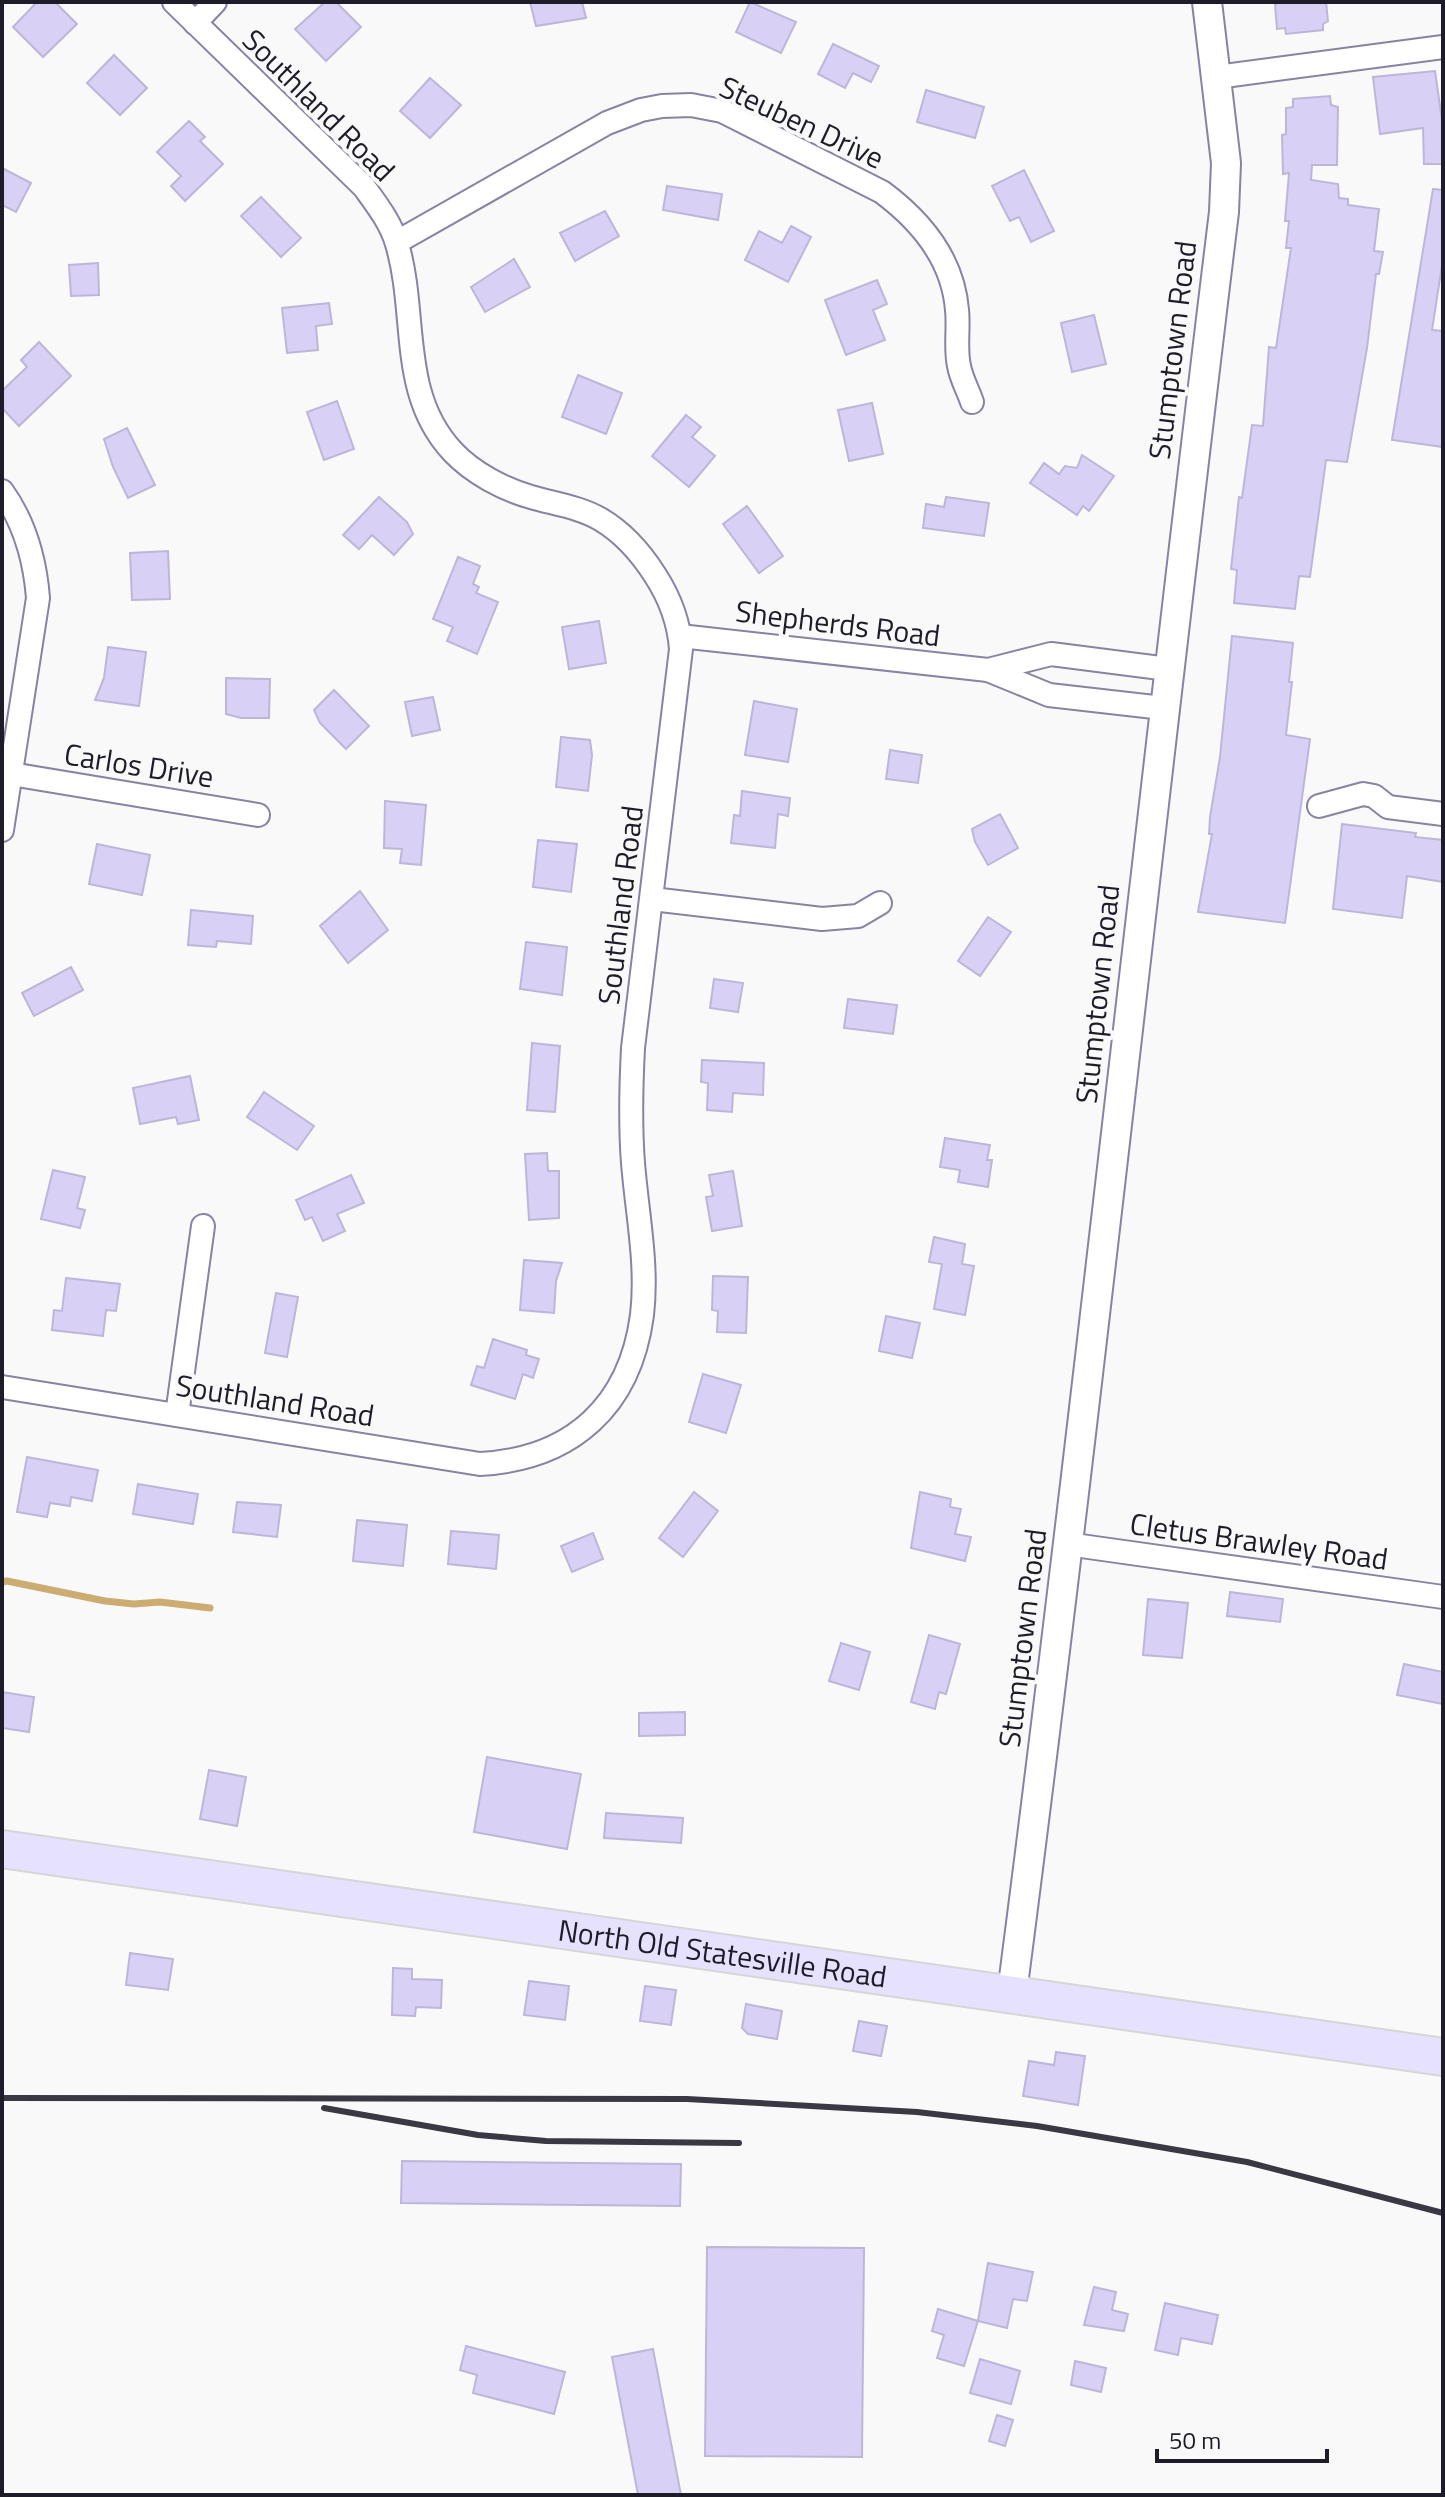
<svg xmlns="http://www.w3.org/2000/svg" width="1445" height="2497" viewBox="0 0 1445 2497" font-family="'Titillium Web',sans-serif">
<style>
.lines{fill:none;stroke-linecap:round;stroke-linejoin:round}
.stream{stroke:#cdac72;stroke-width:7}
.building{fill:#d8d1f5;stroke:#bdb6d9;stroke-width:2}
.minor-casing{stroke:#8982a3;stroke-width:26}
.tertiary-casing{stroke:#8982a3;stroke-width:32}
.primary-casing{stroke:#d6d6d8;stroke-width:40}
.minor{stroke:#fff;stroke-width:22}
.tertiary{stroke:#fff;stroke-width:28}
.primary{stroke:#e6e1fd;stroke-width:36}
.rail{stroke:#3a3843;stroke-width:6}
.labels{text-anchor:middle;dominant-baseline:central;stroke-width:8;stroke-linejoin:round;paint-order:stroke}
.street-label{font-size:30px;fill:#1e1c28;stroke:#f9f9f9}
</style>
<rect width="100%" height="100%" fill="#f9f9f9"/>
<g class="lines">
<path class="stream" d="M 2,1582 L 7,1581 L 105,1601 L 134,1604 L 160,1602 L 210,1608"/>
</g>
<g class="building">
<path d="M 37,2 L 55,2 L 77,24 L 43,57 L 13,27 Z"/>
<path d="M 325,2 L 336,2 L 361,27 L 326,61 L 295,29 Z"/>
<path d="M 530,2 L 582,2 L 586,18 L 536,26 Z"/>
<path d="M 750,2 L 796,22 L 781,53 L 736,32 Z"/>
<path d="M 1278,2 L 1326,2 L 1328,21 L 1323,24 L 1323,30 L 1286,34 L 1285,28 L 1277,29 L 1275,5 Z"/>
<path d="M 833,44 L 879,66 L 871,82 L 853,73 L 845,88 L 818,74 Z"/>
<path d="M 114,55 L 147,88 L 120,115 L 87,83 Z"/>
<path d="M 1435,71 L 1443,127 L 1443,164 L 1424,164 L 1423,128 L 1380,134 L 1373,77 Z"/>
<path d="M 430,78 L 461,105 L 430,138 L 400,111 Z"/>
<path d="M 926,90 L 984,107 L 975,138 L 917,122 Z"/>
<path d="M 1330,96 L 1331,105 L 1338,107 L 1337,165 L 1312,165 L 1311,180 L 1338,184 L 1339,198 L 1348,199 L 1348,205 L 1379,209 L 1374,251 L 1383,252 L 1379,274 L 1376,274 L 1367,348 L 1347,462 L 1326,460 L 1310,577 L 1299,576 L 1295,609 L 1234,603 L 1237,570 L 1231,569 L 1239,497 L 1242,498 L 1252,425 L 1263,426 L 1269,347 L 1276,348 L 1291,248 L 1286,248 L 1289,221 L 1285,221 L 1289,173 L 1283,174 L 1282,135 L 1286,134 L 1286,108 L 1293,107 L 1293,99 Z"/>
<path d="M 189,121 L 205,137 L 200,141 L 223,164 L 185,201 L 171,186 L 181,176 L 157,152 Z"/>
<path d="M 2,168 L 31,183 L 16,212 L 2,205 Z"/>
<path d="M 1024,170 L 1054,231 L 1031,242 L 1019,217 L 1010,221 L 992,186 Z"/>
<path d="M 667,186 L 722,194 L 718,220 L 663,210 Z"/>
<path d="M 1433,189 L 1443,190 L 1443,259 L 1432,330 L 1443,331 L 1443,447 L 1392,440 Z"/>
<path d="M 261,197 L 301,238 L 281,257 L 241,216 Z"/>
<path d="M 605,211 L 619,236 L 575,261 L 560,233 Z"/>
<path d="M 791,226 L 811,237 L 788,282 L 745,260 L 759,231 L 782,243 Z"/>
<path d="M 514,259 L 530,287 L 485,312 L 471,287 Z"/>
<path d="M 98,263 L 99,295 L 71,296 L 69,265 Z"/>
<path d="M 877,280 L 887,304 L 873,310 L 885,340 L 846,355 L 825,300 Z"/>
<path d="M 329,303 L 332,324 L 316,326 L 318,350 L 287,353 L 282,308 Z"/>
<path d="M 1094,315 L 1106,364 L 1072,372 L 1061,323 Z"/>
<path d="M 39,342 L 71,376 L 19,426 L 2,408 L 2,391 L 27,367 L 21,360 Z"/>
<path d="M 578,375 L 622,393 L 606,434 L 562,417 Z"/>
<path d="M 337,401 L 354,449 L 324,460 L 307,412 Z"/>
<path d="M 872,403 L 883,454 L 849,461 L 838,410 Z"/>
<path d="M 686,415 L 701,427 L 692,437 L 715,456 L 689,487 L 652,456 Z"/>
<path d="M 127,428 L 155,485 L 128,498 L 113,467 L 104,439 Z"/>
<path d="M 1082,455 L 1114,476 L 1089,511 L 1083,506 L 1077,515 L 1030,483 L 1044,463 L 1059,474 L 1065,466 L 1077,468 Z"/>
<path d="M 379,497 L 407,522 L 413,534 L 394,555 L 372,535 L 359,549 L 343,535 Z"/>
<path d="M 946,497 L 989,503 L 984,536 L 923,528 L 926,504 L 944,507 Z"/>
<path d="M 747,506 L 783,556 L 759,573 L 723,524 Z"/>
<path d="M 168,551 L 170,599 L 132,600 L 130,553 Z"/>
<path d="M 458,557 L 480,566 L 473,584 L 479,587 L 476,593 L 498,602 L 477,654 L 447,641 L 453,627 L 433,619 Z"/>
<path d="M 599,621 L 606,663 L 569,669 L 562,627 Z"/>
<path d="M 1232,636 L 1293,643 L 1289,682 L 1292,682 L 1286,735 L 1310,739 L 1285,923 L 1198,912 L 1212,834 L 1209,834 L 1210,817 L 1220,757 Z"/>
<path d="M 108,647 L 146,652 L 139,706 L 95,700 L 104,678 Z"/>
<path d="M 226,678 L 270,679 L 269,718 L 241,718 L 226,714 Z"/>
<path d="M 334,690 L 369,726 L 346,749 L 320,723 L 314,710 Z"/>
<path d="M 433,697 L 440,730 L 412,736 L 405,702 Z"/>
<path d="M 754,701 L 797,709 L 788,762 L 745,755 Z"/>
<path d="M 561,737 L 590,740 L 592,755 L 588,791 L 556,787 Z"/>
<path d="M 890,750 L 922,755 L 918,783 L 886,779 Z"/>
<path d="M 742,791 L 790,798 L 788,816 L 778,814 L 775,848 L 731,843 L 734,815 L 740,816 Z"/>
<path d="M 385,801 L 426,805 L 421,865 L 400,863 L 402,849 L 384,848 Z"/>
<path d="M 1000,814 L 1018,848 L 988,865 L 975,842 L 972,829 Z"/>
<path d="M 1342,824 L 1416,833 L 1415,837 L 1443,840 L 1443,882 L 1407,876 L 1402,918 L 1333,909 Z"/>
<path d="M 538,840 L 577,844 L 571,892 L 533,887 Z"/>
<path d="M 97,844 L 150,855 L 142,895 L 89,884 Z"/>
<path d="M 360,891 L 388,930 L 348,963 L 320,926 Z"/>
<path d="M 191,910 L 253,916 L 251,944 L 217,941 L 216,947 L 188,945 Z"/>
<path d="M 988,917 L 1011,932 L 980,976 L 958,961 Z"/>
<path d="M 526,942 L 567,947 L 562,995 L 520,989 Z"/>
<path d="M 71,967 L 83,990 L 34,1016 L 22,993 Z"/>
<path d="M 714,979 L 743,983 L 738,1012 L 710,1008 Z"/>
<path d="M 848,999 L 897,1005 L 893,1034 L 844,1028 Z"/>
<path d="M 532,1043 L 560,1046 L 555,1112 L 527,1110 Z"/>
<path d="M 702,1060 L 764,1063 L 763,1095 L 733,1093 L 732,1112 L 707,1110 L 708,1083 L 701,1082 Z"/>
<path d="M 190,1076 L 199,1120 L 178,1124 L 176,1117 L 140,1124 L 133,1088 Z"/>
<path d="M 264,1092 L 314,1126 L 297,1150 L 247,1117 Z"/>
<path d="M 945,1138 L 990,1145 L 987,1160 L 992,1160 L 988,1187 L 958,1182 L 960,1170 L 940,1167 Z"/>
<path d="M 547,1153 L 548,1171 L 559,1171 L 559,1218 L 529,1220 L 525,1154 Z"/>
<path d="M 53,1170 L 85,1177 L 77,1208 L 85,1210 L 80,1228 L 41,1219 Z"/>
<path d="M 733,1171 L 742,1226 L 712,1231 L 706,1197 L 713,1196 L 709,1175 Z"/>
<path d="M 351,1175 L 364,1203 L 337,1214 L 345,1231 L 323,1241 L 312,1217 L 305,1220 L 296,1200 Z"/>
<path d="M 934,1237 L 965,1244 L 962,1264 L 974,1266 L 965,1315 L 934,1309 L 942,1264 L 929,1262 Z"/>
<path d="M 524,1260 L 562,1263 L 556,1281 L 554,1313 L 520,1310 Z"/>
<path d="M 713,1276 L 748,1277 L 746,1333 L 717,1332 L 718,1311 L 712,1310 Z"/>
<path d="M 66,1278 L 120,1284 L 116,1311 L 106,1310 L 103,1336 L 52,1330 L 54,1310 L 62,1311 Z"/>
<path d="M 276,1293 L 298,1297 L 287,1357 L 265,1353 Z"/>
<path d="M 886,1316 L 920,1323 L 912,1358 L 879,1351 Z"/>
<path d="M 493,1339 L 527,1350 L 526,1355 L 539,1359 L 533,1378 L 523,1374 L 515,1399 L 471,1385 L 477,1366 L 484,1368 Z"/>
<path d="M 703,1374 L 741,1385 L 726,1433 L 689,1422 Z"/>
<path d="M 27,1457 L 98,1470 L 92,1501 L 71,1497 L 70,1506 L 50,1503 L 47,1517 L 17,1512 Z"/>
<path d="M 138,1484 L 198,1494 L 193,1524 L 133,1514 Z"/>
<path d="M 694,1492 L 718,1511 L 683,1557 L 659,1538 Z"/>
<path d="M 920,1492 L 951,1499 L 950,1507 L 961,1509 L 955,1534 L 971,1537 L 965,1561 L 911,1548 Z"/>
<path d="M 237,1502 L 281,1505 L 277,1537 L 233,1532 Z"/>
<path d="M 357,1520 L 407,1525 L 403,1566 L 353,1561 Z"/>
<path d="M 451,1531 L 499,1535 L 496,1569 L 448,1564 Z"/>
<path d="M 593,1533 L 603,1559 L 572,1572 L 561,1546 Z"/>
<path d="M 1230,1592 L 1283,1599 L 1280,1622 L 1227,1616 Z"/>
<path d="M 1148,1599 L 1188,1603 L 1182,1658 L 1143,1655 Z"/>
<path d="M 929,1635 L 960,1644 L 946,1694 L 939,1692 L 935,1709 L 911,1702 Z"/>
<path d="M 841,1643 L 870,1652 L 859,1690 L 829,1681 Z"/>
<path d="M 1404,1664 L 1443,1672 L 1443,1704 L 1397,1695 Z"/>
<path d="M 2,1692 L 34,1697 L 29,1732 L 2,1728 Z"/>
<path d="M 685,1712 L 685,1735 L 639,1736 L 639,1713 Z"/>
<path d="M 487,1757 L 581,1774 L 567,1849 L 474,1832 Z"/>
<path d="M 209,1770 L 246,1777 L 237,1826 L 200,1819 Z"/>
<path d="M 606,1813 L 683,1818 L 681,1843 L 604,1838 Z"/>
<path d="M 130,1953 L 173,1959 L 168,1990 L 126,1985 Z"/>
<path d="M 393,1968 L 412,1969 L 412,1979 L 442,1980 L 441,2008 L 416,2007 L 415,2016 L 392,2015 Z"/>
<path d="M 529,1981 L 569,1986 L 565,2020 L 524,2015 Z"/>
<path d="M 645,1986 L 676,1990 L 671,2025 L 640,2021 Z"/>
<path d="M 746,2004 L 782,2011 L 777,2039 L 748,2034 L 742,2028 Z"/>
<path d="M 859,2021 L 887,2026 L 881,2056 L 853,2051 Z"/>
<path d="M 1056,2052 L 1085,2056 L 1078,2105 L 1023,2096 L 1029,2061 L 1054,2065 Z"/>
<path d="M 402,2161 L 681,2164 L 680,2206 L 401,2203 Z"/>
<path d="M 707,2247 L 864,2248 L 862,2457 L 705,2456 Z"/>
<path d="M 988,2263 L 1033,2272 L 1027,2301 L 1013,2299 L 1007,2328 L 978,2321 Z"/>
<path d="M 1094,2287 L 1116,2292 L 1112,2310 L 1128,2314 L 1124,2331 L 1084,2325 Z"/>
<path d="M 1165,2303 L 1218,2315 L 1212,2344 L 1181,2338 L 1178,2355 L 1155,2350 Z"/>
<path d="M 938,2309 L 978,2321 L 964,2366 L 937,2358 L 944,2335 L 932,2331 Z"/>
<path d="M 466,2346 L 565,2372 L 554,2414 L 473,2393 L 477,2375 L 460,2370 Z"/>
<path d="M 653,2349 L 681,2495 L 638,2495 L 612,2357 Z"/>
<path d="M 980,2359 L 1020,2371 L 1011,2404 L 970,2393 Z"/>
<path d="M 1075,2361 L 1106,2368 L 1101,2392 L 1071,2385 Z"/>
<path d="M 997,2415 L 1013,2420 L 1005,2446 L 989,2441 Z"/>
</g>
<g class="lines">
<defs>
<g id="minor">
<path d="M 195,23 L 215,2"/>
<path d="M 1217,77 L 1443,47"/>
<path d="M 397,242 L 607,123 L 641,110 L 662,106 L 691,105 L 722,111 L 882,192 C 921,221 953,259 957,310 C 959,328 955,348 959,366 C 961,378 968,390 972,402"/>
<path d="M 2,491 C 25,523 35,560 38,598 L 2,830"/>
<path d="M 680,636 L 988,670 L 1049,695 L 1163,708"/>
<path d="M 988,670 L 1051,654 L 1168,669"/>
<path d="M 11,774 L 258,815"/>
<path d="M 1319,806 L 1363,794 L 1374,796 L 1388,807 L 1443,814"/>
<path d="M 652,899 L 822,919 L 858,916 L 880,903"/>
<path d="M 2,1387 L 480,1464 C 572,1459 630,1406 642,1315 C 648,1265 637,1213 633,1163 C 630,1125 631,1087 633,1048 L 681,649 C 679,622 670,598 655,575 C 641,553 624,533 600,519 C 579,507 555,504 531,497 C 503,489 473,473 453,452 C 398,394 418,315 397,244 C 391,223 377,205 364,187 L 174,2"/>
<path d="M 177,1415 L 203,1226"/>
<path d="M 1067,1544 L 1443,1597"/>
</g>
<path id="tertiary" d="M 1012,1993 C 1089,1401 1151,806 1224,212 L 1226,163 L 1207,2"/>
<g id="primary">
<path id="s1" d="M 2,1849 L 1443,2057"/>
</g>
</defs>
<use href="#minor" class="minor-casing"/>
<use href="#tertiary" class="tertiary-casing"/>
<use href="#primary" class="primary-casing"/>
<use href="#minor" class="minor"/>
<use href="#tertiary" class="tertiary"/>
<use href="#primary" class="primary"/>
<g class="rail">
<path d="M 2,2098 L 687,2099 L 917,2112 L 1037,2126 L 1247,2162 L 1443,2213"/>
<path d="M 324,2108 L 478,2135 L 546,2141 L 739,2143"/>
</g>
</g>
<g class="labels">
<g class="street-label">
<text transform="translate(319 105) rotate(45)">Southland Road</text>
<text transform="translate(802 122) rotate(25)">Steuben Drive</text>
<text transform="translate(1172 350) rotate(-83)">Stumptown Road</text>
<text transform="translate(838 623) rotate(7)">Shepherds Road</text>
<text transform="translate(139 765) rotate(9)">Carlos Drive</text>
<text transform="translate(620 905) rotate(-83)">Southland Road</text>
<text transform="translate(1097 994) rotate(-84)">Stumptown Road</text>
<text transform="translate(275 1400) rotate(9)">Southland Road</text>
<text transform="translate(1259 1541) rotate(8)">Cletus Brawley Road</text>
<text transform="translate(1022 1638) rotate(-83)">Stumptown Road</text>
<text stroke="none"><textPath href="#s1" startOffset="728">North Old Statesville Road</textPath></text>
</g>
</g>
<rect width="1445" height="2497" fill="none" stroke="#1e1c28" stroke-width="8"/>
<path d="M1157 2449v12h170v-12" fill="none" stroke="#1e1c28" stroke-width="4"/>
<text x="1169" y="2449" font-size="24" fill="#1e1c28" stroke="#f9f9f9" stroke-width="6" paint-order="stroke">50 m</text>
</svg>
